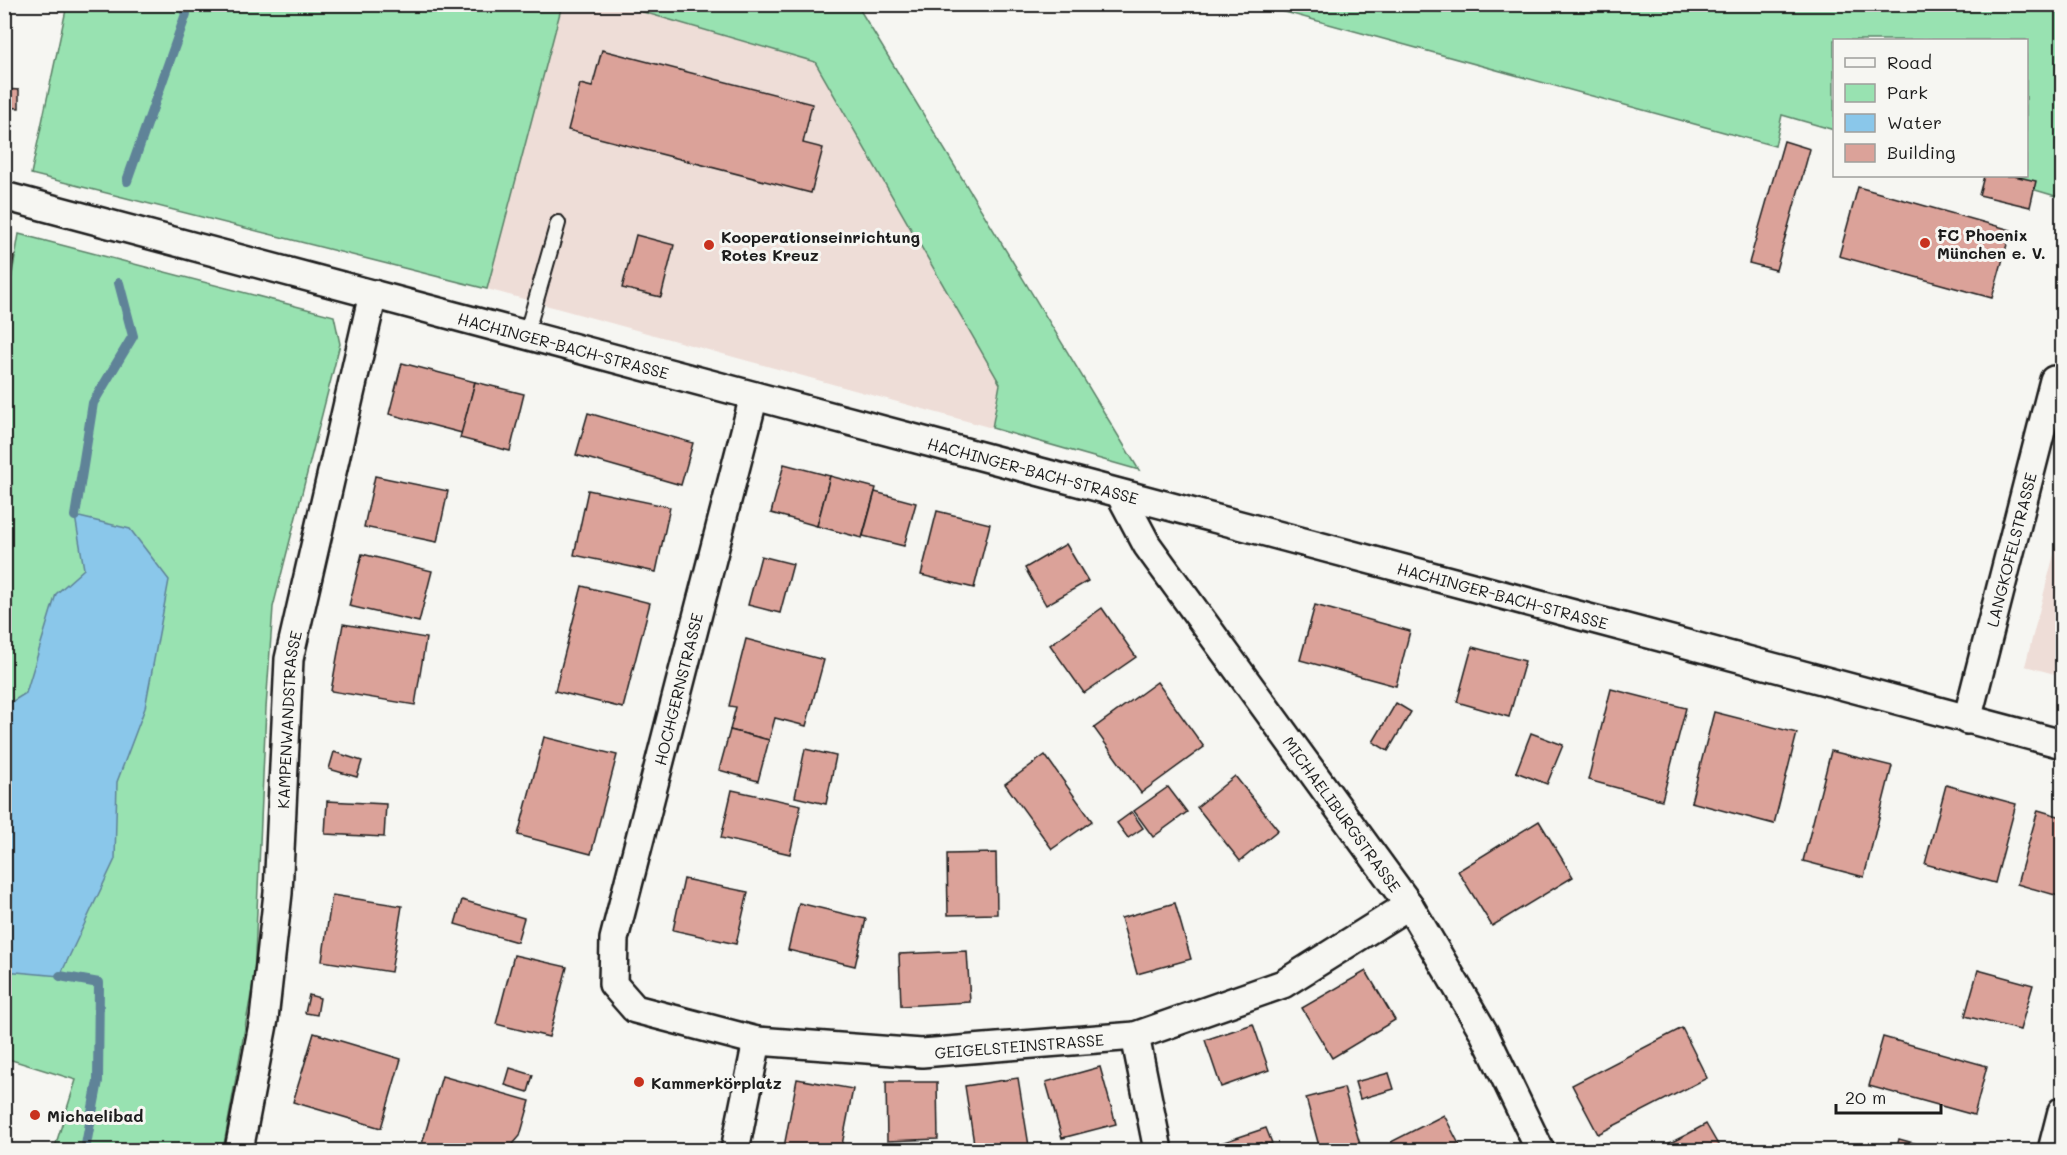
<svg xmlns="http://www.w3.org/2000/svg" width="2067" height="1155" viewBox="0 0 2067 1155" font-family="Mali,sans-serif">
<style>
.built{fill:#eeddd7}
.green{fill:#98e2b1;stroke:#5a7f66;stroke-width:1.5}
.water{fill:#8ac7ea;stroke:#5e8398;stroke-width:1.5}
.lines{fill:none;stroke-linecap:round;stroke-linejoin:round}
.stream{stroke:#5e8398;stroke-width:10}
.building{fill:#dba299;stroke:#1c1c1c;stroke-width:1.5}
.service-casing{stroke:#1c1c1c;stroke-width:18}
.minor-casing{stroke:#1c1c1c;stroke-width:32}
.service{stroke:#f6f6f2;stroke-width:14}
.minor{stroke:#f6f6f2;stroke-width:27}
.poi-dot{fill:#c8321e;stroke:#f6f6f2;stroke-width:2}
.labels{text-anchor:middle;dominant-baseline:central;stroke-width:6;stroke-linejoin:round;paint-order:stroke}
.poi-label{font-size:16px;font-weight:bold;fill:#1c1c1c;stroke:#f6f6f2;text-anchor:start}
.street-label{font-size:16px;fill:#1c1c1c;stroke:#f6f6f2}
</style>
<rect width="100%" height="100%" fill="#f6f6f2"/>
<filter id="ink" filterUnits="userSpaceOnUse"><feTurbulence type="fractalNoise" baseFrequency=".0167" numOctaves="2"/><feDisplacementMap in="SourceGraphic" scale="12" xChannelSelector="R" yChannelSelector="G"/><feConvolveMatrix kernelMatrix="1 2 1 2 8 2 1 2 1" color-interpolation-filters="sRGB"/></filter>
<g filter="url(#ink)">
<g class="built">
<path d="M 562,5 L 619,5 L 815,62 L 1000,384 L 992,428 L 487,289 Z"/>
<path d="M 2062,523 L 2062,676 L 2025,666 Z"/>
</g>
<g class="green">
<path d="M 67,5 L 562,5 L 487,289 L 31,174 Z"/>
<path d="M 619,5 L 857,5 L 1139,470 L 992,428 L 1000,384 L 815,62 Z"/>
<path d="M 1259,5 L 2062,5 L 2062,184 L 2059,197 L 1987,176 L 2026,176 L 2026,40 L 1834,40 L 1834,130 L 1782,115 L 1775,146 Z"/>
<path d="M 19,234 L 334,316 L 340,344 L 273,607 L 266,708 L 254,978 L 223,1150 L 54,1150 L 76,1080 L 5,1058 L 4,321 Z"/>
</g>
<path class="water" d="M 75,516 L 130,529 L 169,580 L 145,708 L 117,782 L 115,859 L 60,976 L 5,971 L 5,706 L 26,693 L 56,594 L 84,569 Z"/>
<g class="lines">
<g class="stream">
<path d="M 127,181 L 186,14 L 184,4"/>
<path d="M 75,516 L 93,403 L 133,336 L 119,283"/>
<path d="M 60,976 L 99,983 L 98,1081 L 85,1150"/>
</g>
</g>
<g class="building">
<path d="M 602,50 L 812,104 L 803,143 L 823,148 L 811,193 L 568,130 L 580,84 L 592,87 Z"/>
<path d="M 4,89 L 19,90 L 19,108 L 4,107 Z"/>
<path d="M 1784,141 L 1810,149 L 1776,270 L 1749,263 Z"/>
<path d="M 1984,176 L 2014,176 L 2036,181 L 2030,207 L 1979,195 Z"/>
<path d="M 1858,187 L 2011,230 L 1992,298 L 1839,256 Z"/>
<path d="M 636,235 L 674,245 L 661,297 L 622,288 Z"/>
<path d="M 4,255 L 14,256 L 9,284 L 4,283 Z"/>
<path d="M 402,363 L 475,382 L 462,433 L 389,414 Z"/>
<path d="M 475,382 L 524,394 L 510,451 L 460,438 Z"/>
<path d="M 588,413 L 693,443 L 681,485 L 576,455 Z"/>
<path d="M 784,464 L 830,476 L 817,526 L 771,513 Z"/>
<path d="M 375,476 L 448,491 L 437,542 L 364,527 Z"/>
<path d="M 830,476 L 876,488 L 862,538 L 817,526 Z"/>
<path d="M 588,490 L 670,507 L 656,572 L 574,555 Z"/>
<path d="M 875,492 L 916,503 L 904,546 L 863,536 Z"/>
<path d="M 937,511 L 990,524 L 974,588 L 921,575 Z"/>
<path d="M 1066,544 L 1088,581 L 1046,605 L 1025,568 Z"/>
<path d="M 362,554 L 432,571 L 419,622 L 349,606 Z"/>
<path d="M 761,556 L 793,564 L 780,613 L 748,605 Z"/>
<path d="M 582,586 L 650,603 L 623,708 L 555,691 Z"/>
<path d="M 2062,604 L 2062,631 L 2056,629 Z"/>
<path d="M 1315,605 L 1410,631 L 1396,686 L 1300,660 Z"/>
<path d="M 1102,608 L 1136,657 L 1084,693 L 1050,645 Z"/>
<path d="M 343,624 L 426,638 L 415,705 L 331,691 Z"/>
<path d="M 746,639 L 824,660 L 806,726 L 775,718 L 769,740 L 730,730 L 736,707 L 729,706 Z"/>
<path d="M 1472,647 L 1525,661 L 1509,717 L 1457,702 Z"/>
<path d="M 1157,682 L 1204,747 L 1141,793 L 1094,728 Z"/>
<path d="M 1611,689 L 1686,708 L 1662,800 L 1588,780 Z"/>
<path d="M 1396,703 L 1411,712 L 1388,751 L 1373,742 Z"/>
<path d="M 1714,712 L 1797,733 L 1774,824 L 1691,802 Z"/>
<path d="M 730,730 L 769,740 L 758,781 L 719,770 Z"/>
<path d="M 1531,733 L 1563,745 L 1547,784 L 1516,772 Z"/>
<path d="M 544,737 L 617,755 L 591,854 L 518,835 Z"/>
<path d="M 805,749 L 836,756 L 826,804 L 795,797 Z"/>
<path d="M 1831,751 L 1892,766 L 1864,877 L 1803,861 Z"/>
<path d="M 334,752 L 362,761 L 357,777 L 329,769 Z"/>
<path d="M 1045,755 L 1092,821 L 1052,849 L 1005,784 Z"/>
<path d="M 1235,776 L 1278,830 L 1240,861 L 1197,807 Z"/>
<path d="M 1946,785 L 2016,804 L 1995,883 L 1925,864 Z"/>
<path d="M 1168,787 L 1187,812 L 1153,837 L 1134,811 Z"/>
<path d="M 732,790 L 801,805 L 790,854 L 721,838 Z"/>
<path d="M 327,801 L 386,804 L 384,837 L 325,834 Z"/>
<path d="M 2038,810 L 2062,817 L 2062,897 L 2017,884 Z"/>
<path d="M 1132,812 L 1143,828 L 1128,838 L 1117,823 Z"/>
<path d="M 1539,821 L 1573,877 L 1492,926 L 1458,871 Z"/>
<path d="M 996,853 L 997,914 L 948,915 L 947,854 Z"/>
<path d="M 684,879 L 748,892 L 736,944 L 673,930 Z"/>
<path d="M 332,895 L 402,906 L 391,972 L 322,961 Z"/>
<path d="M 462,900 L 524,918 L 517,942 L 455,924 Z"/>
<path d="M 799,903 L 866,919 L 855,966 L 788,950 Z"/>
<path d="M 1175,903 L 1191,959 L 1137,974 L 1121,918 Z"/>
<path d="M 967,951 L 970,1002 L 901,1006 L 899,954 Z"/>
<path d="M 514,955 L 567,967 L 549,1037 L 496,1024 Z"/>
<path d="M 1978,970 L 2033,985 L 2020,1030 L 1965,1016 Z"/>
<path d="M 1366,971 L 1395,1020 L 1332,1058 L 1302,1008 Z"/>
<path d="M 309,995 L 320,998 L 317,1015 L 305,1013 Z"/>
<path d="M 1253,1024 L 1269,1070 L 1221,1087 L 1205,1040 Z"/>
<path d="M 1682,1028 L 1707,1078 L 1598,1134 L 1572,1085 Z"/>
<path d="M 314,1033 L 401,1059 L 381,1128 L 293,1102 Z"/>
<path d="M 1883,1037 L 1987,1066 L 1974,1115 L 1869,1086 Z"/>
<path d="M 1100,1067 L 1116,1124 L 1062,1138 L 1046,1082 Z"/>
<path d="M 510,1068 L 533,1075 L 528,1092 L 505,1085 Z"/>
<path d="M 1389,1073 L 1394,1089 L 1360,1099 L 1355,1082 Z"/>
<path d="M 442,1076 L 530,1101 L 520,1136 L 508,1150 L 445,1150 L 422,1144 Z"/>
<path d="M 1018,1078 L 1029,1146 L 1004,1150 L 975,1150 L 965,1086 Z"/>
<path d="M 797,1079 L 853,1089 L 841,1150 L 804,1150 L 784,1147 Z"/>
<path d="M 886,1082 L 937,1082 L 938,1139 L 887,1141 Z"/>
<path d="M 1344,1088 L 1361,1148 L 1350,1150 L 1332,1150 L 1330,1143 L 1319,1146 L 1306,1098 Z"/>
<path d="M 1444,1115 L 1462,1150 L 1396,1150 L 1391,1142 Z"/>
<path d="M 1706,1124 L 1721,1150 L 1656,1150 L 1686,1135 Z"/>
<path d="M 1266,1128 L 1272,1143 L 1262,1147 L 1261,1143 L 1238,1150 L 1223,1150 L 1221,1143 Z"/>
<path d="M 1899,1139 L 1939,1150 L 1896,1150 Z"/>
<path d="M 1261,1143 L 1263,1150 L 1238,1150 Z"/>
</g>
<g class="lines">
<defs>
<path id="service" d="M 526,335 L 558,223"/>
<g id="minor">
<path id="s1" d="M 4,196 L 2062,744"/>
<path id="s2" d="M 754,396 L 614,939 L 613,984 L 635,1009 L 757,1041 L 922,1053 L 1135,1036 L 1283,984 L 1409,905"/>
<path id="s3" d="M 1120,494 L 1147,545 L 1409,905 L 1483,1031 L 1540,1150"/>
<path id="s4" d="M 1967,720 L 2054,380"/>
<path d="M 1135,1036 L 1158,1150"/>
<path id="s5" d="M 239,1150 L 264,1019 L 278,893 L 289,659 L 373,294"/>
<path d="M 735,1150 L 757,1041"/>
<path d="M 2052,1150 L 2062,1111"/>
</g>
</defs>
<use href="#service" class="service-casing"/>
<use href="#minor" class="minor-casing"/>
<use href="#service" class="service"/>
<use href="#minor" class="minor"/>
</g>
</g>
<g class="poi-dot">
<circle cx="1925" cy="243" r="6"/>
<circle cx="709" cy="245" r="6"/>
<circle cx="639" cy="1082" r="6"/>
<circle cx="35" cy="1115" r="6"/>
</g>
<g class="labels">
<g class="poi-label">
<text x="1937" y="234">FC Phoenix<tspan x="1937" dy="18">München e. V.</tspan></text>
<text x="721" y="236">Kooperationseinrichtung<tspan x="721" dy="18">Rotes Kreuz</tspan></text>
<text x="651" y="1082">Kammerkörplatz</text>
<text x="47" y="1115">Michaelibad</text>
</g>
<g class="street-label">
<text stroke="none"><textPath href="#s1" startOffset="579">HACHINGER-BACH-STRASSE</textPath></text>
<text stroke="none"><textPath href="#s1" startOffset="1065">HACHINGER-BACH-STRASSE</textPath></text>
<text stroke="none"><textPath href="#s4" startOffset="176">LANGKOFELSTRASSE</textPath></text>
<text stroke="none"><textPath href="#s1" startOffset="1551">HACHINGER-BACH-STRASSE</textPath></text>
<text transform="translate(678 689) rotate(-76)">HOCHGERNSTRASSE</text>
<text stroke="none"><textPath href="#s5" startOffset="434">KAMPENWANDSTRASSE</textPath></text>
<text stroke="none"><textPath href="#s3" startOffset="390">MICHAELIBURGSTRASSE</textPath></text>
<text stroke="none"><textPath href="#s2" startOffset="1028">GEIGELSTEINSTRASSE</textPath></text>
</g>
</g>
<rect width="2067" height="1155" fill="none" stroke="#f6f6f2" stroke-width="24"/>
<rect x="12" y="12" width="2043" height="1131" fill="none" stroke="#1c1c1c" stroke-width="2" filter="url(#ink)"/>
<rect x="1833" y="39" width="195" height="138" fill="#f6f6f2" stroke="#9f9f9c" stroke-width="1.5"/>
<rect x="1845" y="58" width="30" height="9" fill="#f6f6f2" stroke="#9f9f9c" stroke-width="1.5"/>
<text x="1887" y="69" font-size="18" fill="#1c1c1c">Road</text>
<rect x="1845" y="84" width="30" height="18" fill="#98e2b1" stroke="#9f9f9c" stroke-width="1.5"/>
<text x="1887" y="99" font-size="18" fill="#1c1c1c">Park</text>
<rect x="1845" y="114" width="30" height="18" fill="#8ac7ea" stroke="#9f9f9c" stroke-width="1.5"/>
<text x="1887" y="129" font-size="18" fill="#1c1c1c">Water</text>
<rect x="1845" y="144" width="30" height="18" fill="#dba299" stroke="#9f9f9c" stroke-width="1.5"/>
<text x="1887" y="159" font-size="18" fill="#1c1c1c">Building</text>
<path d="M1836 1104v9h105v-9" fill="none" stroke="#1c1c1c" stroke-width="3"/>
<text x="1845" y="1104" font-size="18" fill="#1c1c1c" stroke="#f6f6f2" stroke-width="4.5" paint-order="stroke">20 m</text>
</svg>
